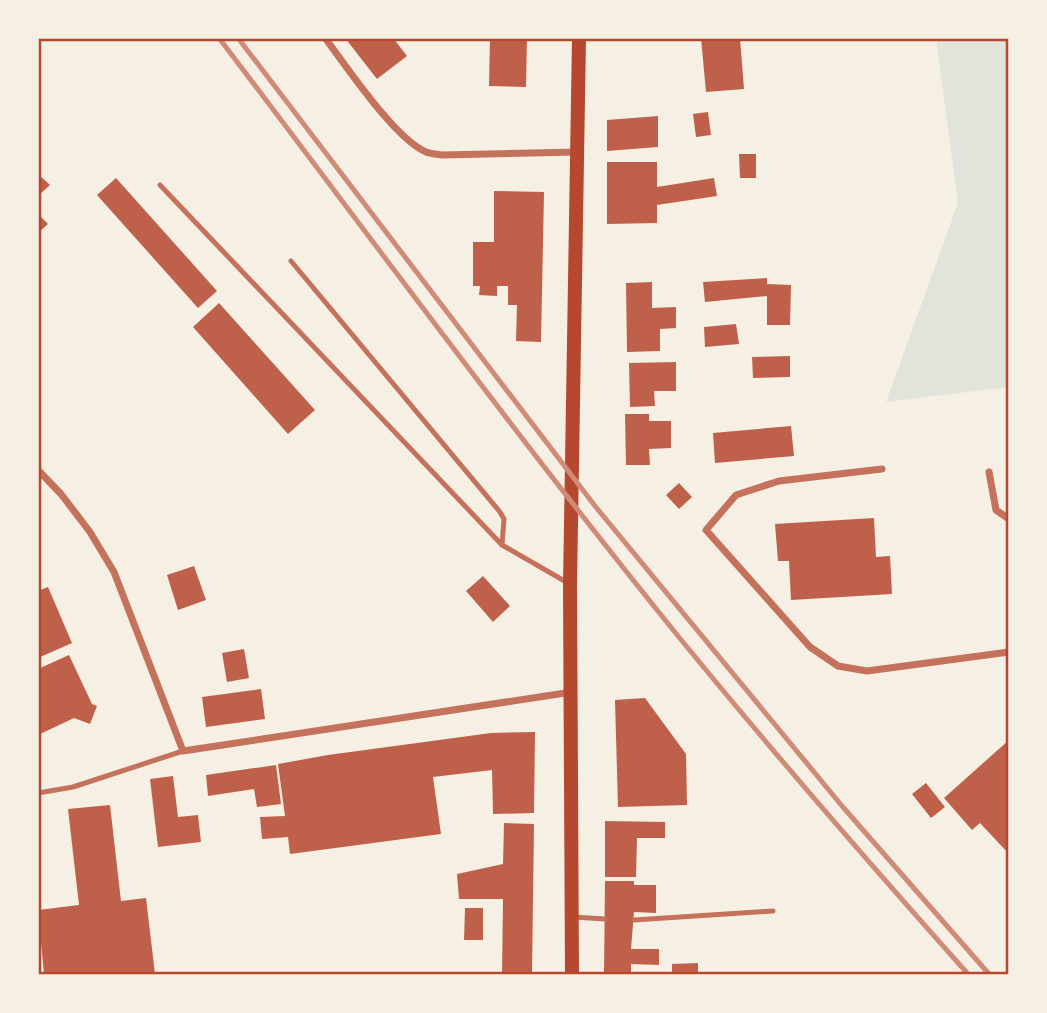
<svg xmlns="http://www.w3.org/2000/svg" width="1047" height="1013" viewBox="0 0 1047 1013" font-family="'Space Grotesk',sans-serif">
<style>
.green{fill:#e2e4dc}
.building{fill:#bf614a}
.lines{fill:none;stroke-linecap:round;stroke-linejoin:round}
.service{stroke:#c5725c;stroke-width:5}
.minor{stroke:#c5725c;stroke-width:7}
.secondary{stroke:#b5482f;stroke-width:14}
.rail{stroke:#cf8b77;stroke-width:5}
.neatline{fill:none;stroke:#b5482f;stroke-width:2.5}
</style>
<rect width="100%" height="100%" fill="#f6efe4"/>
<path class="green" d="M 936,39 L 1008,39 L 1008,387 L 886,402 L 958,203 Z"/>
<g class="building">
<path d="M 345,38 L 393,38 L 407,56 L 377,79 Z"/>
<path d="M 490,38 L 527,38 L 526,87 L 489,86 Z"/>
<path d="M 701,38 L 740,38 L 744,89 L 706,92 Z"/>
<path d="M 708,112 L 711,135 L 696,137 L 693,114 Z"/>
<path d="M 658,116 L 658,147 L 607,151 L 607,120 Z"/>
<path d="M 739,154 L 756,154 L 756,178 L 740,178 Z"/>
<path d="M 607,162 L 657,162 L 657,187 L 714,178 L 717,196 L 657,205 L 657,223 L 607,224 Z"/>
<path d="M 38,174 L 50,185 L 38,196 Z"/>
<path d="M 116,178 L 217,291 L 198,308 L 97,195 Z"/>
<path d="M 494,191 L 544,192 L 541,342 L 516,341 L 517,305 L 508,305 L 508,286 L 497,286 L 497,296 L 479,295 L 480,286 L 473,286 L 473,242 L 494,242 Z"/>
<path d="M 38,214 L 48,224 L 38,233 Z"/>
<path d="M 767,278 L 767,284 L 791,285 L 790,325 L 767,325 L 767,296 L 705,302 L 703,282 Z"/>
<path d="M 652,282 L 652,308 L 676,307 L 676,328 L 660,329 L 660,351 L 627,352 L 626,283 Z"/>
<path d="M 219,303 L 315,410 L 288,434 L 193,327 Z"/>
<path d="M 736,324 L 739,344 L 705,347 L 704,327 Z"/>
<path d="M 790,356 L 790,377 L 753,378 L 752,357 Z"/>
<path d="M 676,362 L 676,391 L 654,391 L 655,406 L 630,407 L 629,363 Z"/>
<path d="M 625,414 L 649,414 L 649,421 L 671,421 L 671,448 L 649,449 L 650,465 L 626,465 Z"/>
<path d="M 791,426 L 794,456 L 715,463 L 713,433 Z"/>
<path d="M 679,483 L 692,497 L 679,509 L 666,495 Z"/>
<path d="M 874,518 L 876,557 L 890,556 L 892,594 L 791,600 L 789,561 L 778,561 L 775,524 Z"/>
<path d="M 194,566 L 206,600 L 178,610 L 167,575 Z"/>
<path d="M 483,576 L 510,606 L 493,622 L 466,591 Z"/>
<path d="M 48,587 L 72,643 L 38,658 L 38,591 Z"/>
<path d="M 244,649 L 249,678 L 227,682 L 222,653 Z"/>
<path d="M 69,655 L 92,704 L 97,706 L 90,724 L 74,718 L 38,735 L 38,693 L 41,692 L 38,686 L 38,669 Z"/>
<path d="M 261,689 L 265,719 L 206,727 L 202,697 Z"/>
<path d="M 645,698 L 686,754 L 687,805 L 618,807 L 615,700 Z"/>
<path d="M 535,732 L 534,813 L 493,814 L 492,770 L 433,777 L 441,834 L 290,854 L 288,837 L 262,839 L 260,817 L 285,816 L 278,764 L 328,755 L 491,733 Z"/>
<path d="M 1009,740 L 1009,854 L 980,823 L 972,830 L 944,798 Z"/>
<path d="M 276,765 L 281,804 L 257,807 L 254,789 L 208,796 L 206,775 Z"/>
<path d="M 173,776 L 178,817 L 198,815 L 201,842 L 158,847 L 150,779 Z"/>
<path d="M 926,783 L 945,807 L 931,818 L 912,794 Z"/>
<path d="M 110,805 L 121,901 L 146,898 L 155,974 L 44,974 L 38,910 L 79,905 L 68,809 Z"/>
<path d="M 605,821 L 665,822 L 665,838 L 637,838 L 636,877 L 605,877 Z"/>
<path d="M 504,823 L 534,824 L 532,974 L 502,974 L 503,899 L 459,899 L 457,874 L 503,864 Z"/>
<path d="M 605,881 L 634,881 L 634,885 L 656,885 L 656,913 L 634,912 L 631,949 L 659,949 L 659,965 L 631,964 L 631,974 L 604,974 Z"/>
<path d="M 465,908 L 483,908 L 483,940 L 464,940 Z"/>
<path d="M 698,963 L 698,974 L 672,974 L 672,964 Z"/>
</g>
<g class="lines">
<g class="service">
<path d="M 160,185 L 502,545 L 568,583"/>
<path d="M 291,261 L 500,512 L 504,519 L 502,545"/>
<path d="M 38,793 L 73,787 L 183,751"/>
<path d="M 573,917 L 605,919"/>
<path d="M 634,920 L 773,911"/>
</g>
<g class="minor">
<path d="M 325,38 C 347,67 395,139 426,152 C 431,154 437,154 442,155 L 577,152"/>
<path d="M 882,469 L 779,481 L 736,495 L 706,530 L 810,647 L 838,666 L 867,671 L 1009,652"/>
<path d="M 38,470 L 61,494 L 90,532 L 114,572 L 183,751 L 572,692"/>
<path d="M 989,472 L 996,510 L 1009,519"/>
</g>
<path class="secondary" d="M 572,974 L 570,585 L 579,38"/>
<g class="rail">
<path d="M 219,38 C 371,238 520,441 678,636 C 772,751 869,863 968,974"/>
<path d="M 238,38 L 595,506 L 842,806 L 989,974"/>
</g>
</g>
<rect width="1047" height="1013" fill="none" stroke="#f6efe4" stroke-width="80"/>
<rect x="40" y="40" width="967" height="933" class="neatline"/>
</svg>
